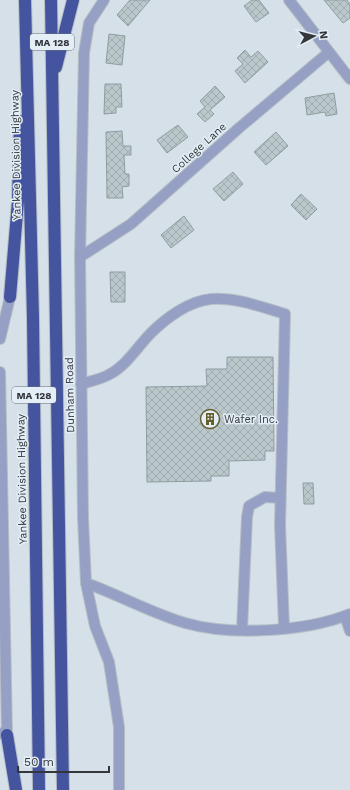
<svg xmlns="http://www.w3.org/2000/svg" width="350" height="790" viewBox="0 0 350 790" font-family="'Work Sans',sans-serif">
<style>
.building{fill:url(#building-cross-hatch);stroke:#8f9da0}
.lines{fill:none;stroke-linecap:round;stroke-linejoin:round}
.minor-casing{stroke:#b5bec6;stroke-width:12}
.highway-casing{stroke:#b5bec6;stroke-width:14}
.minor{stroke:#95a0c4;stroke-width:10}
.highway{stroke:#45549e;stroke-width:12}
.labels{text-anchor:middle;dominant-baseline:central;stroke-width:3;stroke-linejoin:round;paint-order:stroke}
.shield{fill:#e3eef6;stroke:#686e73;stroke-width:1}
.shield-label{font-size:10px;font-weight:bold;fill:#33373b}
.street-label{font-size:11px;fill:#33373b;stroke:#e3eef6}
.poi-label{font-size:11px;fill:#33373b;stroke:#e3eef6;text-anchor:start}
</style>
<defs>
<pattern id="building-cross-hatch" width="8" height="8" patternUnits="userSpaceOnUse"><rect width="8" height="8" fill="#bac8cc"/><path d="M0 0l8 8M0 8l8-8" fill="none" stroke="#a0acb0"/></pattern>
</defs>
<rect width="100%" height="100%" fill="#d6e0e9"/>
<g class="building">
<path d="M 130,0 L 150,0 L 128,26 L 117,15 Z"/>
<path d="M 252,0 L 259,0 L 269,13 L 256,22 L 244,6 Z"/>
<path d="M 324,0 L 347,0 L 350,4 L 350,18 L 343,23 Z"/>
<path d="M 109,34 L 125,36 L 122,65 L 106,63 Z"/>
<path d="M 245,50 L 251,57 L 258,51 L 268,62 L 245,83 L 235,71 L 243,64 L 237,58 Z"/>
<path d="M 105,84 L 121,84 L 122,107 L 116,107 L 116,113 L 104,114 Z"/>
<path d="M 215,86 L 225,97 L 210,110 L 214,114 L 205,122 L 197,114 L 205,107 L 200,101 Z"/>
<path d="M 334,93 L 337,114 L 326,116 L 325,112 L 307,115 L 305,98 Z"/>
<path d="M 178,125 L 188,137 L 167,153 L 157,140 Z"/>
<path d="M 122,131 L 123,146 L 131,146 L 131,155 L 124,155 L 125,174 L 129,174 L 129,186 L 122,187 L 123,198 L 107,198 L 106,132 Z"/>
<path d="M 276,132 L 288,146 L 266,165 L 254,152 Z"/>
<path d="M 233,172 L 243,184 L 224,201 L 213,189 Z"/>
<path d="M 301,194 L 317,209 L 306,220 L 291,205 Z"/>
<path d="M 184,216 L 194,230 L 171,248 L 161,235 Z"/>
<path d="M 110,272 L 125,272 L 125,302 L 111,302 Z"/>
<path d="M 227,357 L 273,357 L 274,451 L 265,451 L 265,460 L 229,461 L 229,476 L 211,476 L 211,481 L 147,482 L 146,387 L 207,386 L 206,369 L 227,369 Z"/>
<path d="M 303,483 L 313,483 L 314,504 L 304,504 Z"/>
</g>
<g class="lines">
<defs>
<g id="minor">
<path d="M 104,0 L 89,23 L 84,53 L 80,257 L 83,518 L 86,583 L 95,626 L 109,662 L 119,727 L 119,790"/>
<path d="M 289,0 L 350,79"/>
<path d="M 80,257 L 131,224 L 239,128 L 329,52"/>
<path d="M 0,339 L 10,297"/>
<path d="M 0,372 L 7,735 L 0,733"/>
<path d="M 81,384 C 91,381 102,379 110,374 C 127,365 138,346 151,333 C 166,318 189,301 211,299 C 235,297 262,307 285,314 L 280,525 L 284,627"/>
<path d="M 86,583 C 119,595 151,613 185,623 C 231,636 305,632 350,614"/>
<path d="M 345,616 L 350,631"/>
<path d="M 242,629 L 247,517 L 249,506 L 265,497 L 280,498"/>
</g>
<g id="highway">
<path d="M 25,0 L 33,318 L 39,790"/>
<path d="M 51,0 L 63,790"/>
<path d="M 56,67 L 73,0"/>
<path d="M 10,297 L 18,201 L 20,121"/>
<path d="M 7,735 L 16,790"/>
</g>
</defs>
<use href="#minor" class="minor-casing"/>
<use href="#highway" class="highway-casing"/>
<use href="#minor" class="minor"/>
<use href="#highway" class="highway"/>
</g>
<defs>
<symbol id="building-ring" viewBox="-11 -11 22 22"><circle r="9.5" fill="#e3eef6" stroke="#665f2c" stroke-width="1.5"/><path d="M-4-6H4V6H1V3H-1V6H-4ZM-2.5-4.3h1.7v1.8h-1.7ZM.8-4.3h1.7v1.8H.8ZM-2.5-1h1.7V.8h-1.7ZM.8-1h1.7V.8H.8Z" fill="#665f2c"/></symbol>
</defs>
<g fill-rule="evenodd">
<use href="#building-ring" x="199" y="408" width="22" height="22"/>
</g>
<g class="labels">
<g class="shield">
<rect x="30" y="34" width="44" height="16" rx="3"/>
<rect x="12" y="387" width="44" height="16" rx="3"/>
</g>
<g class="shield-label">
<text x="52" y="42">MA 128</text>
<text x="34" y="395">MA 128</text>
</g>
<g class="street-label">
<text transform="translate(199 148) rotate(-42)">College Lane</text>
<text transform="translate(16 155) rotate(-91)">Yankee Division Highway</text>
<text transform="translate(70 395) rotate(-91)">Dunham Road</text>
<text transform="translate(22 479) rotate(-91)">Yankee Division Highway</text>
</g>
<g class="poi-label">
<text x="224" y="419">Wafer Inc.</text>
</g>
</g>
<g transform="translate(314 36) rotate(83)" stroke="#e3eef6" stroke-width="3" paint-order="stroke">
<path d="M0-3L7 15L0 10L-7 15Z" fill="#33373b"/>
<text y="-6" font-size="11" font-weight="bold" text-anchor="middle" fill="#33373b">N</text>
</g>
<path d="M18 766v6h91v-6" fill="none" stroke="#33373b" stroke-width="2"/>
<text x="24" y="766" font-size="12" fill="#33373b" stroke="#e3eef6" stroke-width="3" paint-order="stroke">50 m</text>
</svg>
